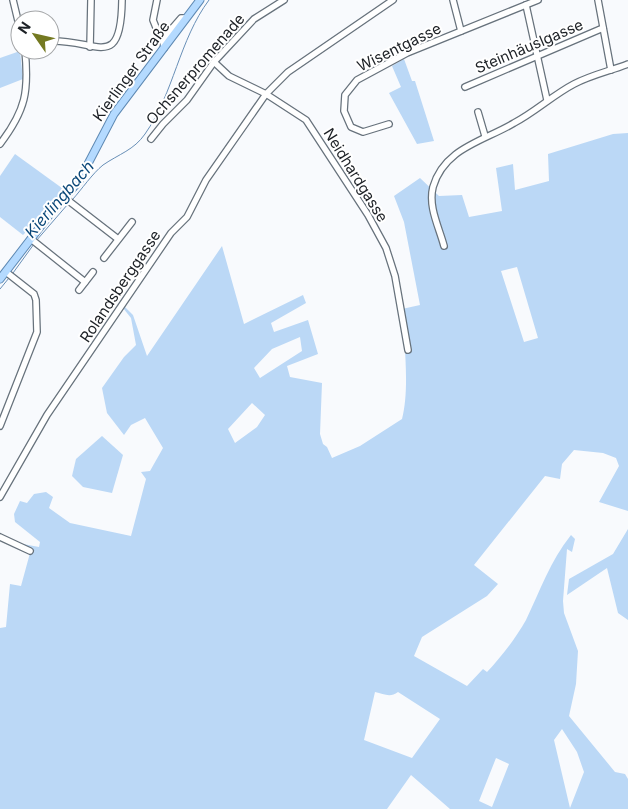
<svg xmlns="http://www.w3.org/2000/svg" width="628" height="809" viewBox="0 0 628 809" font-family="Inter,sans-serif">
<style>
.green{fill:#bbd8f6;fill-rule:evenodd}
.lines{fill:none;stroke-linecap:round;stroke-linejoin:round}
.stream{stroke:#688fb7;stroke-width:1}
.minor-casing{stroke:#67727c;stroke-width:8}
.major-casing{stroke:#5e89b3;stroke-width:9}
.minor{stroke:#fff;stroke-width:5.5}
.major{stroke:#b4daff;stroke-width:7}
.labels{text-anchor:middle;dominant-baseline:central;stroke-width:4;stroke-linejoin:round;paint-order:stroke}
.street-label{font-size:15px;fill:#1c2025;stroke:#fff}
.water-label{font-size:16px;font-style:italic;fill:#0b4879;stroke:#fff}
</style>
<rect width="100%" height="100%" fill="#f8fafd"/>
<g class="green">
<path d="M 20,51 L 23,79 L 0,88 L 0,58 Z"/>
<path d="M 404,59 L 412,81 L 415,81 L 434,141 L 417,144 L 389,93 L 401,87 L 392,66 Z"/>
<path d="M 628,133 L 628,511 L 599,502 L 619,466 L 616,458 L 603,453 L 574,450 L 562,464 L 560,479 L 545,476 L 474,565 L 498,584 L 487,596 L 422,637 L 414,656 L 467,686 L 483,669 L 487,672 C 501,657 516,638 526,620 C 540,591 550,561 571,535 L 575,539 L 572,552 L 567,549 L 563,601 L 564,613 L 578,651 L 576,684 L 569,716 L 615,772 L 625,774 L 628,779 L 628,809 L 450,809 L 411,775 L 387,809 L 0,809 L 0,628 L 6,627 L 10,584 L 21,586 L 30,553 L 23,544 L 39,547 L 40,542 L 15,522 L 14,514 L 20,501 L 27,503 L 34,494 L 46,492 L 53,497 L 49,508 L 70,523 L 131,536 L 146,479 L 141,472 L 150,471 L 163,448 L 145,418 L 131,425 L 124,435 L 107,413 L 102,388 L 124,357 L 136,345 L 131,318 L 123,308 L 124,306 L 133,315 L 147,356 L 222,246 L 244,324 L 303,295 L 306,303 L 271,323 L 274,332 L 308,320 L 318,354 L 287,366 L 290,377 L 322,383 L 320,434 L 323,444 L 327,447 L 332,458 L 360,446 L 402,419 C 410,389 404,340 402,309 L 420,305 L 404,222 L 394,196 L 420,178 L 439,196 L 462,195 L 469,217 L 502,211 L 496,168 L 513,164 L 515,190 L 549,181 L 548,154 L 613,134 ZM 517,267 L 538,338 L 524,342 L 501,271 ZM 300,337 L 302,351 L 260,378 L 254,368 L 272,349 ZM 252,403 L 265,415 L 257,427 L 235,443 L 228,429 ZM 375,692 C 384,694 390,698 398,692 L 440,719 L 412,758 L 364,740 ZM 562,729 L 577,752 L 584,772 L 570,808 L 554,740 ZM 496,758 L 509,764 L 492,807 L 479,801 Z"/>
<path d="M 15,154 L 66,191 L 23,235 L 0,217 L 0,176 Z"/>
<path d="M 102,436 L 123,455 L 112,493 L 83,487 L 72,476 L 76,459 Z"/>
<path d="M 628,529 L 628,620 L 618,613 L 607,568 L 567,595 L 569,579 L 613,554 Z"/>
</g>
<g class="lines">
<g class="stream">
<path d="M 73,199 C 82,189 92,174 103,165 C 119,154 134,150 145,134 C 174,93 179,40 209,0"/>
<path d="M 36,241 L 68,204"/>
<path d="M 13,273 L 34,244"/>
<path d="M 0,289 L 9,278"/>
</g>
<defs>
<g id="minor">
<path d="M 13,0 L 20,29"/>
<path d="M 157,0 L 153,20 L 157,30 L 168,33 L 181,18 L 186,18"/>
<path d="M 453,0 L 461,31"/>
<path d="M 598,0 L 611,70"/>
<path d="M 526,5 L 547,100"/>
<path d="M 50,41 C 97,39 121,73 122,0"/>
<path d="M 90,47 L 91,0"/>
<path d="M 164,48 L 163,41 L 168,33"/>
<path d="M 214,62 L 229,76 L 266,94 L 306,120 L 368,215 L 386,248 L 395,276 L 408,350"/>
<path d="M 465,87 L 603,28"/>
<path d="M 478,112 L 485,136"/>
<path d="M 389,124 L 363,132 L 351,127 L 344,111 L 345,95 L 357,80 L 407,53 L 538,0"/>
<path d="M 151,139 L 163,124 L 187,100 L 214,62 L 254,19 L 284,0"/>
<path d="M 0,144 C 26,110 29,91 25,50"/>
<path d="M 65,198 L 118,239"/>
<path d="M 31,239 L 85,282"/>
<path d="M 444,246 C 439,227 428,207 433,187 C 444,148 484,141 514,123 C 535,112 553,95 574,84 C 591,75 610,71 628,64"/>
<path d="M 104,258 L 132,222"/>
<path d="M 79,290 L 93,272"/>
<path d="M 0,426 L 37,332 L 36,300 L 34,294 L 6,272"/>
<path d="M 0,497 L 47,415 L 171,233 L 187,217 L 206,180 L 266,94 L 288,72 L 393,0"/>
<path d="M 0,537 L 30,551"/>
</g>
<path id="major" d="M 0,279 L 50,214 L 79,181 L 114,114 L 200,0"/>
</defs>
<use href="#minor" class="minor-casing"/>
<use href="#major" class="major-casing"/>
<use href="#minor" class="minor"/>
<use href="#major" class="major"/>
</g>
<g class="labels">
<g class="street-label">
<text transform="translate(529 46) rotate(-23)">Steinhäuslgasse</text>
<text transform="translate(399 47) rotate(-26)">Wisentgasse</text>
<text transform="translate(195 69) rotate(-49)">Ochsnerpromenade</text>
<text transform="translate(131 71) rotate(-54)">Kierlinger Straße</text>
<text transform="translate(356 175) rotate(58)">Neidhardgasse</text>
<text transform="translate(120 286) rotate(-56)">Rolandsberggasse</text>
</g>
<g class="water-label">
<text transform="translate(59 199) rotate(-49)">Kierlingbach</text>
</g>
</g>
<g transform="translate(35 35) rotate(304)"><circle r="24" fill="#ffffff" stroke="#a4a6a8"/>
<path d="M0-4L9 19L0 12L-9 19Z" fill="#747921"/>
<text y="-8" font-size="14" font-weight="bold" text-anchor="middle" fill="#1c2025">N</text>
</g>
</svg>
